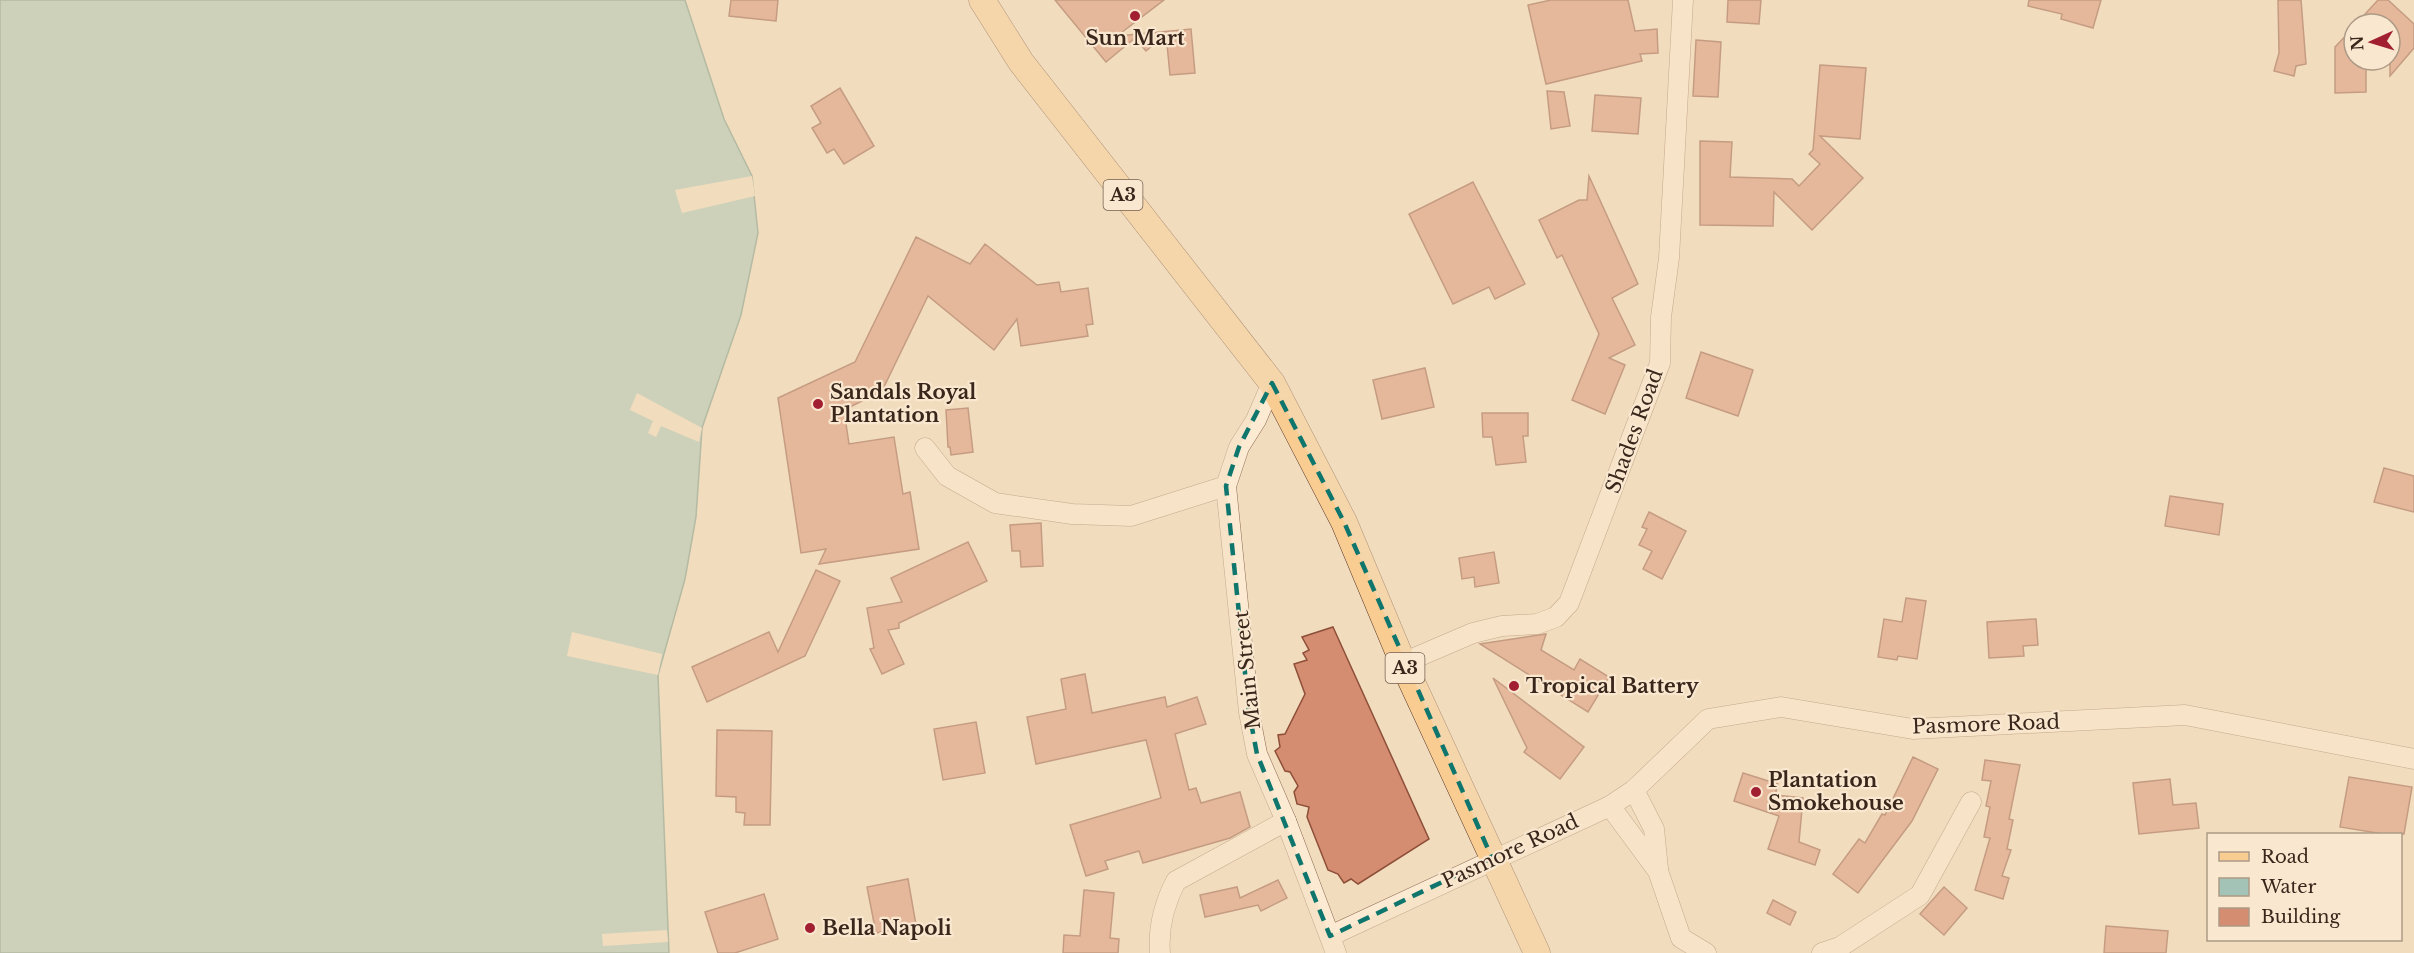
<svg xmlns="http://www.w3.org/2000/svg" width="2414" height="953" viewBox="0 0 2414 953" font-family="'Libre Baskerville',serif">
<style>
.water{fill:#a2c3b5;stroke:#689282;stroke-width:1.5}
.pier{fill:#f2dcbe}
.building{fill:#d48d71;stroke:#8e4f39;stroke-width:1.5}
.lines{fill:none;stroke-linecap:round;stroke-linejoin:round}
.minor-casing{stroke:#8c6b55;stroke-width:21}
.major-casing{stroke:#593a2a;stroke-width:27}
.minor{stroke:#fcead2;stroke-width:20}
.major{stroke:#f9cc92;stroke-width:26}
.marked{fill:none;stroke:#0f766e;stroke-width:4.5;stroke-dasharray:12 8;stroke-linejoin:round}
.poi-dot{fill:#a11f31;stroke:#f9e7cf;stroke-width:2}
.labels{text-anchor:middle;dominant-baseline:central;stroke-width:4.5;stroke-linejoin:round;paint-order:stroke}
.shield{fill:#f9e7cf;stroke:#736051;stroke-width:1.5}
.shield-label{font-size:18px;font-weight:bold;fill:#3a261b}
.poi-label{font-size:20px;font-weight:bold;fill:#3a261b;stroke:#f9e7cf;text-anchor:start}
.street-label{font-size:20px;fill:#3a261b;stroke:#f9e7cf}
</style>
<rect width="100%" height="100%" fill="#f2dcbe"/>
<path class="water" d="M 0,0 L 685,0 L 724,119 L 752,176 L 758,233 L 741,315 L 702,428 L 696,517 L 685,579 L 658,675 L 669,953 L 0,953 Z"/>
<g class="pier">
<path d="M 752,176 L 755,196 L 682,213 L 675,190 Z"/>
<path d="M 637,393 L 702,428 L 699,442 L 661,426 L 656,437 L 648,433 L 653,421 L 630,410 Z"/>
<path d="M 572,632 L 662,654 L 658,675 L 567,656 Z"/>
<path d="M 667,930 L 668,942 L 603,946 L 602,934 Z"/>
</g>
<g class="building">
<path d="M 731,0 L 778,0 L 776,21 L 729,16 Z"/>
<path d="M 1055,0 L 1164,0 L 1117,36 L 1191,29 L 1195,73 L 1170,75 L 1166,34 L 1146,51 L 1135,38 L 1106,62 Z"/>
<path d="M 1551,0 L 1628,0 L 1635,31 L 1657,29 L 1658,53 L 1640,54 L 1642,61 L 1546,84 L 1528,5 Z"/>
<path d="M 1728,0 L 1761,0 L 1759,24 L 1727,22 Z"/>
<path d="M 2029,0 L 2101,0 L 2093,28 L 2061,19 L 2062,14 L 2028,6 Z"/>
<path d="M 2278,0 L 2301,0 L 2306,64 L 2296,66 L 2294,76 L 2274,71 L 2279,53 Z"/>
<path d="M 2378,0 L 2388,0 L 2414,24 L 2414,48 L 2390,76 L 2390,24 L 2356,24 Z"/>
<path d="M 2354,27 L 2354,60 L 2366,60 L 2366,92 L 2335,93 L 2335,47 Z"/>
<path d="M 1696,40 L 1721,42 L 1718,97 L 1693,96 Z"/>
<path d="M 1820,65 L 1866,68 L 1860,139 L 1820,136 L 1863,178 L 1812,230 L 1774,192 L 1773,226 L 1700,225 L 1700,141 L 1732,142 L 1730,177 L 1792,179 L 1799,186 L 1820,164 L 1809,154 L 1813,150 Z"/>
<path d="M 840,88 L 874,146 L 844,164 L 834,149 L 827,153 L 812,128 L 821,123 L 811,106 Z"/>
<path d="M 1547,91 L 1564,92 L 1570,126 L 1551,129 Z"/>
<path d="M 1595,95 L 1641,98 L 1638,134 L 1592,131 Z"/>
<path d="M 1589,176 L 1638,284 L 1612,298 L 1635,345 L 1609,358 L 1625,365 L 1605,414 L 1572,400 L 1599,334 L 1562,255 L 1557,258 L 1539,220 L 1579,200 L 1587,200 Z"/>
<path d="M 1473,182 L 1525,284 L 1495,299 L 1489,287 L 1453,304 L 1409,214 Z"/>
<path d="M 916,237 L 970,264 L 985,244 L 1037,285 L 1059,282 L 1061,292 L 1088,288 L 1093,324 L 1086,325 L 1088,336 L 1021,346 L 1017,319 L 994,350 L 928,296 L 882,391 L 844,410 L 849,444 L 894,437 L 903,494 L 910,492 L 919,549 L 819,564 L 826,549 L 801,553 L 778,398 L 855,362 Z"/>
<path d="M 1701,352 L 1753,370 L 1738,416 L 1686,398 Z"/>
<path d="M 1425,368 L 1434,407 L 1382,419 L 1373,380 Z"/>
<path d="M 968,408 L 973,452 L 951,455 L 950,447 L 948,447 L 946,410 Z"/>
<path d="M 1482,413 L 1528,413 L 1528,436 L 1523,436 L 1526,462 L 1496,465 L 1492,437 L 1483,437 Z"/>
<path d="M 2384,468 L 2414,476 L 2414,512 L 2374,502 Z"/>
<path d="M 2170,496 L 2223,504 L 2219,535 L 2165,526 Z"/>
<path d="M 1649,512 L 1686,531 L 1662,579 L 1643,569 L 1652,551 L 1639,545 L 1647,529 L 1642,527 Z"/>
<path d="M 1041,523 L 1043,566 L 1021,567 L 1020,551 L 1012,551 L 1010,525 Z"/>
<path d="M 968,542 L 987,581 L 899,623 L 899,628 L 888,630 L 904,664 L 882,674 L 870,649 L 874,648 L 867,608 L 902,602 L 891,578 Z"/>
<path d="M 1494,552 L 1499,583 L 1475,587 L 1474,577 L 1462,579 L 1459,558 Z"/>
<path d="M 816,570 L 840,581 L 805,656 L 707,702 L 692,667 L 769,632 L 778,652 Z"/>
<path d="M 1906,598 L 1926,601 L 1917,659 L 1898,656 L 1897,660 L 1878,657 L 1884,619 L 1902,622 Z"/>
<path d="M 2036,619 L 2038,645 L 2023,646 L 2024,656 L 1989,658 L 1987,622 Z"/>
<path d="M 1333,627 L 1429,839 L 1358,884 L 1351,879 L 1344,883 L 1338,874 L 1328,870 L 1307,817 L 1309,807 L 1297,804 L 1294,792 L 1298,786 L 1290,772 L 1285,771 L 1275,751 L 1280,747 L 1278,735 L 1285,734 L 1305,694 L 1294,664 L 1307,660 L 1303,653 L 1309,650 L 1302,637 Z"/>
<path d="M 1546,634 L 1541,650 L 1574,670 L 1580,659 L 1609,677 L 1588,712 L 1480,644 Z"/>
<path d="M 1085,674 L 1092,713 L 1165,697 L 1167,707 L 1197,697 L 1206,724 L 1175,734 L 1189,790 L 1196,788 L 1201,803 L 1240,792 L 1250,827 L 1230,838 L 1143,863 L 1139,851 L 1105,861 L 1108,869 L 1086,876 L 1070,825 L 1161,798 L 1146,740 L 1036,764 L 1027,717 L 1066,709 L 1061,679 Z"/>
<path d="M 1493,678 L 1584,747 L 1560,779 L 1524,752 L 1527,748 Z"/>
<path d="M 976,722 L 985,773 L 943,780 L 934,729 Z"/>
<path d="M 717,730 L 772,731 L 770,825 L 744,825 L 745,813 L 736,812 L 736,797 L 716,796 Z"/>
<path d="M 1913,757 L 1938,769 L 1912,821 L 1858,893 L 1833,874 L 1859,839 L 1865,843 L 1882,814 L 1885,815 Z"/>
<path d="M 1985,760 L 2020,765 L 2009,819 L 2013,820 L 2007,849 L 2011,850 L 2002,876 L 2009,878 L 2003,899 L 1975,890 L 1990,838 L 1984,837 L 1990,807 L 1986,806 L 1991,781 L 1982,780 Z"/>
<path d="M 1743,773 L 1778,784 L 1775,795 L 1803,798 L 1799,842 L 1820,850 L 1815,865 L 1768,849 L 1779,816 L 1734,801 Z"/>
<path d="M 2349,777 L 2412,787 L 2404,834 L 2383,834 L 2340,827 Z"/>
<path d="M 2170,779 L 2173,805 L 2196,803 L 2199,828 L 2139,834 L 2133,783 Z"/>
<path d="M 908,879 L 916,925 L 876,933 L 867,887 Z"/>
<path d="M 1278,880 L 1287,898 L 1261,911 L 1258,905 L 1205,917 L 1200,895 L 1237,887 L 1240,898 Z"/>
<path d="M 1944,887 L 1967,908 L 1944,935 L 1920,914 Z"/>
<path d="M 1084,890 L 1114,893 L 1110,938 L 1119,939 L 1118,953 L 1063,953 L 1064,935 L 1080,936 Z"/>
<path d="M 764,894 L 778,939 L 735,953 L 718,953 L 705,912 Z"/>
<path d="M 1773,900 L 1796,912 L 1790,925 L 1767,913 Z"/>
<path d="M 2106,926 L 2168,931 L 2166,953 L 2104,953 Z"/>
</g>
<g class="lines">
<defs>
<g id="minor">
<path d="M 1272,383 L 1256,420 L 1239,447 L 1226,486 L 1249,712 L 1257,754 L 1286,821 L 1336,953"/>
<path d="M 925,448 L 947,476 L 995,503 L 1072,514 L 1131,516 L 1226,486"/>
<path d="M 1403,663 L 1473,633 L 1502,626 L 1537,624 L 1556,617 L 1569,603 L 1660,363 L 1661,317 L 1669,258 L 1683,0"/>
<path d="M 1634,790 L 1654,829 L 1658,869"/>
<path d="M 1610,806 L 1658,871 L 1681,938 L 1706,953"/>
<path d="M 1330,936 L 1610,806 L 1634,790 L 1708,719 L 1781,707 L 1913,729 L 2185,715 L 2414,759"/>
<path d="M 1160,953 C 1158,928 1164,904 1176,881 L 1286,821"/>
<path d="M 1822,953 L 1840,947 L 1920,895 L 1971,802"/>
</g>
<path id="major" d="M 982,0 L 1021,62 L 1272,383 L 1344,522 L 1403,663 L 1537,953"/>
</defs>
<use href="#minor" class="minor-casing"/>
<use href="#major" class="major-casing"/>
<use href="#minor" class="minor"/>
<use href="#major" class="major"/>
</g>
<path d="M0 0H2414V953H0ZM 1272,383 L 1344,522 L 1492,858 L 1330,936 L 1257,754 L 1249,712 L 1226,486 L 1239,447 Z" fill="#f2dcbe" fill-opacity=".55" fill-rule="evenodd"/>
<path class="marked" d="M 1272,383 L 1344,522 L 1492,858 L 1330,936 L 1257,754 L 1249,712 L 1226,486 L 1239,447 Z"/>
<g class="poi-dot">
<circle cx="1135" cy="16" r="6"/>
<circle cx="818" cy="404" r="6"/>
<circle cx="1514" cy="686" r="6"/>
<circle cx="1756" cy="792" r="6"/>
<circle cx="810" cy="928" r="6"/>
</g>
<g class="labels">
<g class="shield">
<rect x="1103.5" y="180" width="39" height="30" rx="4.5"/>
<rect x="1385.5" y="653" width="39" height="30" rx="4.5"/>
</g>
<g class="shield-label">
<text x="1123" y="195">A3</text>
<text x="1405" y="668">A3</text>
</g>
<g class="poi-label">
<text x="1135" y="38" text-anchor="middle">Sun Mart</text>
<text x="830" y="392">Sandals Royal<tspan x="830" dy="23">Plantation</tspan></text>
<text x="1526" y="686">Tropical Battery</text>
<text x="1768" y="780">Plantation<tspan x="1768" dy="23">Smokehouse</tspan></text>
<text x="822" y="928">Bella Napoli</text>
</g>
<g class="street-label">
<text transform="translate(1634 431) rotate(-70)">Shades Road</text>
<text transform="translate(1247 670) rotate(-96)">Main Street</text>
<text transform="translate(1986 724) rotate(-2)">Pasmore Road</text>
<text transform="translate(1510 851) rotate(-25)">Pasmore Road</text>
</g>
</g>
<rect x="2207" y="833" width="195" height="108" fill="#f9e7cf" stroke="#ad9a87" stroke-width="1.5"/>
<rect x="2219" y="852" width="30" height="9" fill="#f9cc92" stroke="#ad9a87" stroke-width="1.5"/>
<text x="2261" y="863" font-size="18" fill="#3a261b">Road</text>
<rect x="2219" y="878" width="30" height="18" fill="#a2c3b5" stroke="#ad9a87" stroke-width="1.5"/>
<text x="2261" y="893" font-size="18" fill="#3a261b">Water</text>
<rect x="2219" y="908" width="30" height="18" fill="#d48d71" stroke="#ad9a87" stroke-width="1.5"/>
<text x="2261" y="923" font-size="18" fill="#3a261b">Building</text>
<g transform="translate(2372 42) rotate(266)"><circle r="28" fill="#f9e7cf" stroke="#ad9a87" stroke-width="1.5"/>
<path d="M0-4.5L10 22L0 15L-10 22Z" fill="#a11f31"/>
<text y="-9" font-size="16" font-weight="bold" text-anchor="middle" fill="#3a261b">N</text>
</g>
</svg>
